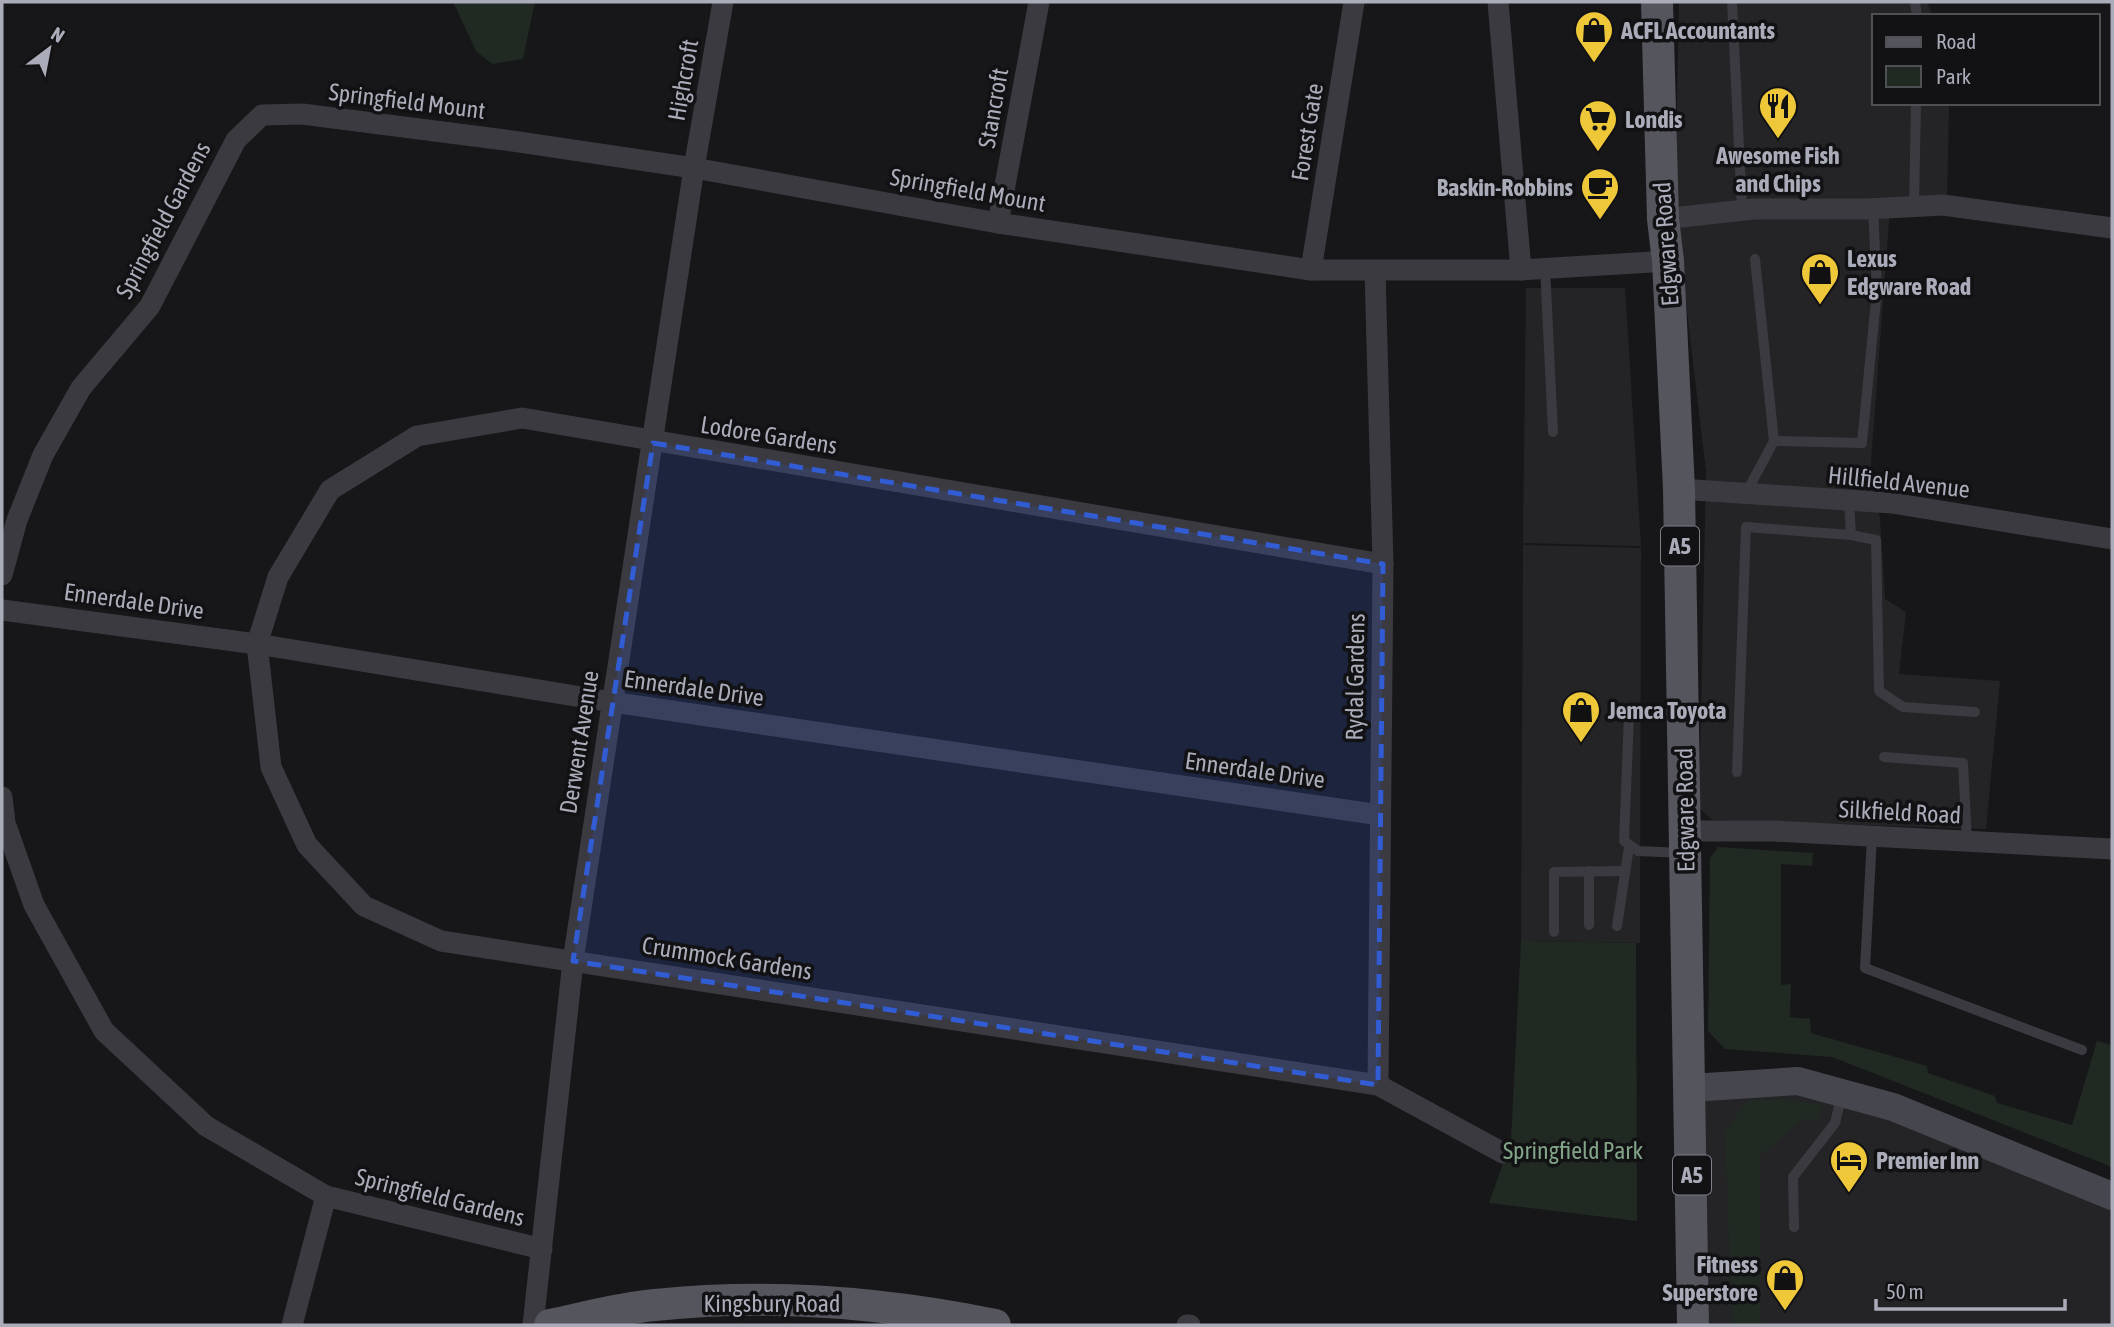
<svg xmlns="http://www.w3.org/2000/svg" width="2114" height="1327" viewBox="0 0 2114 1327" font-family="'Asap Condensed',sans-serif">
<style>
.built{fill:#242326}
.green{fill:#212923}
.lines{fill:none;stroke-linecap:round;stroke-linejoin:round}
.lane{stroke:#3a3a40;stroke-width:10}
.street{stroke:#3a3a40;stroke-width:21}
.secondary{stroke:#46474e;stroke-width:28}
.primary{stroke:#54555d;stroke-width:32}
.marked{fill:#325cd3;fill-opacity:0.2;stroke:#325cd3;stroke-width:5;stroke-dasharray:14 9;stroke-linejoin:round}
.labels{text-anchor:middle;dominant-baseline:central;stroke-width:7;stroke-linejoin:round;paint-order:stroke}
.shield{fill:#121214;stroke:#7c7e88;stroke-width:2}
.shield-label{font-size:23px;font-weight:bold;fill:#aaacb9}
.poi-label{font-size:24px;font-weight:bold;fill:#aaacb9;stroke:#121214;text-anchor:start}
.street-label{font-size:24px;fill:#aaacb9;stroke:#121214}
.park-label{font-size:24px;fill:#81a387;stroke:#121214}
</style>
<rect width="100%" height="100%" fill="#171719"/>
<g class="built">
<path d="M 1679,2 L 1927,2 L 1933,16 L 1874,16 L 1874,103 L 1949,103 L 1947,206 L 1890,208 L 1870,475 L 1880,518 L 1885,599 L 1906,612 L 1899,674 L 2000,681 L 1986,829 L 1712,820 L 1699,808 L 1706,472 L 1681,261 L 1676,158 Z"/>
<path d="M 1526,288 L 1625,288 L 1641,546 L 1523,543 Z"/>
<path d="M 1523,545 L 1641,548 L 1640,943 L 1521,941 Z"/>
<path d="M 1796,1081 L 2112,1196 L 2112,1325 L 1692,1325 L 1691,1088 Z"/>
</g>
<g class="green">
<path d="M 453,2 L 535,2 L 523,59 L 492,64 L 476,51 Z"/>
<path d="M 1718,847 L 1813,853 L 1812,866 L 1781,864 L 1781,985 L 1791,984 L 1790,1017 L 1810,1019 L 1811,1033 L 1927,1066 L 1928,1073 L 1995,1096 L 1997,1103 L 2072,1125 L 2097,1041 L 2112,1045 L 2112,1167 L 1832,1057 L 1725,1049 L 1708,1031 L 1710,858 Z"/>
<path d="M 1521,941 L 1636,943 L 1637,1221 L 1489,1203 L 1511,1140 Z"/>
<path d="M 1779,1099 L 1821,1104 L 1819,1120 L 1804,1119 L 1760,1156 L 1761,1325 L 1732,1325 L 1725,1132 L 1748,1100 Z"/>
</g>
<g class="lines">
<g class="lane">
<path d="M 1732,2 L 1742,210"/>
<path d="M 1915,2 L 1917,16"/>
<path d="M 1914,207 L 1916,103"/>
<path d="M 1545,267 L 1553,432"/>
<path d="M 1774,441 L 1862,443 L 1877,290 L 1873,209"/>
<path d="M 1745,495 L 1774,441 L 1755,259"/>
<path d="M 1851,535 L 1876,540 L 1879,691 L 1903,707 L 1975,712"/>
<path d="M 1681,712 L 1635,709 L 1629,715 L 1624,841 L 1638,851 L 1683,853"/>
<path d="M 1884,757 L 1963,763 L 1967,842"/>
<path d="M 1737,772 L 1746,527 L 1851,535 L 1849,501"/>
<path d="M 1872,837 L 1865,968 L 2082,1050"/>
<path d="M 1589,925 L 1589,871"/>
<path d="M 1617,926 L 1629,847"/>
<path d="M 1554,932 L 1554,872 L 1625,871"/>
<path d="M 1794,1227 L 1793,1177 L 1835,1123 L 1842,1094"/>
</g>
<g class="street">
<path d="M 1498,2 L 1521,270"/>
<path d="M 1663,219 L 1754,209 L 1867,209 L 1943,205 L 2112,228"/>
<path d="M 998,223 L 1039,2"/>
<path d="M 1311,270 L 1354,2"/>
<path d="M 1375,271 L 1383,564 L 1378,1085"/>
<path d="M 1679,489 L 1892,503 L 2112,539"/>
<path d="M 1383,564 L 522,418 L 417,436 L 330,490 L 278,577 L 257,644 L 271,767 L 307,845 L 364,906 L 441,941 L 1378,1085 L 1503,1153"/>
<path d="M 2,575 L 17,520 L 43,455 L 81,388 L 150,306 L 236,140 L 262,115 L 302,114 L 505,140 L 694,168 L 998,223 L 1311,270 L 1521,270 L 1668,261"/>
<path d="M 2,610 L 257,644 L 612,702 L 1380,815"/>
<path d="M 2,797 L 5,823 L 34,905 L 104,1031 L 206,1126 L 326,1196 L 542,1249"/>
<path d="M 1685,831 L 1773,831 L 2112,849"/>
<path d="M 292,1325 L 326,1196"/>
<path d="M 533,1325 L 573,961 L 694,168 L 723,2"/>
<path d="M 1187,1325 L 1190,1325"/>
</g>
<path class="secondary" d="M 1691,1088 L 1798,1081 L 1893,1107 L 2112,1196"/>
<g class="primary">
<path d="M 1657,2 L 1663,219 L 1668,261 L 1679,489 L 1693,1325"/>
<path d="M 550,1325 C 584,1318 620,1308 655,1305 C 770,1293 882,1302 995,1325"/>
</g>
</g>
<path class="marked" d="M 653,443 L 1383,564 L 1378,1085 L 573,961 Z"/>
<defs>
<symbol id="shop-pin" viewBox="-11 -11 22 30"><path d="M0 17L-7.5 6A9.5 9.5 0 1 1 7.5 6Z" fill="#efc83a" stroke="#121214"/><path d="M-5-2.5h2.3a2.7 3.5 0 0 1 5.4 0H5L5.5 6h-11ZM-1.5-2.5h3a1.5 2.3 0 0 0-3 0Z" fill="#111"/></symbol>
<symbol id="restaurant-pin" viewBox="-11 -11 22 30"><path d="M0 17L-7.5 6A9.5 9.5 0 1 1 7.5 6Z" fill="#efc83a" stroke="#121214"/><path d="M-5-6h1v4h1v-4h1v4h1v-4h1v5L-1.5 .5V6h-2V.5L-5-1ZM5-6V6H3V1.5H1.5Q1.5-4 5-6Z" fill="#111"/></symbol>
<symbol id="supermarket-pin" viewBox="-11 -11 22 30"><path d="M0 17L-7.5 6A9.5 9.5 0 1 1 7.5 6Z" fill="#efc83a" stroke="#121214"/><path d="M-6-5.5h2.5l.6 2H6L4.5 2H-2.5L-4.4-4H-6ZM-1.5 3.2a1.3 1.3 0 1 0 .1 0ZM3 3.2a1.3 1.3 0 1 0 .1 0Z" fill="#111"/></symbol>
<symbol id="cafe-pin" viewBox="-11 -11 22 30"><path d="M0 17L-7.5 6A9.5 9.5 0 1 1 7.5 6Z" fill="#efc83a" stroke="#121214"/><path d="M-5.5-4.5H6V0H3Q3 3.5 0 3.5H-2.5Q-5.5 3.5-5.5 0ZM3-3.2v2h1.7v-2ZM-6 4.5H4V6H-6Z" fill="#111"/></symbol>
<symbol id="hotel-pin" viewBox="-11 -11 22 30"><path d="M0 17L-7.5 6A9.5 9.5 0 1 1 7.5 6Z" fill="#efc83a" stroke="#121214"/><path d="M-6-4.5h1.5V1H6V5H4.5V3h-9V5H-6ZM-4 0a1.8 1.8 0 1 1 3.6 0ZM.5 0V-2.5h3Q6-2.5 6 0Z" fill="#111"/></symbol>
</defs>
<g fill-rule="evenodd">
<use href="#shop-pin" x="1572" y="8" width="44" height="60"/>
<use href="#restaurant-pin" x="1756" y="84" width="44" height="60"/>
<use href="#supermarket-pin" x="1576" y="97" width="44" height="60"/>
<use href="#cafe-pin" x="1578" y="165" width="44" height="60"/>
<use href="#shop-pin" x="1798" y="250" width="44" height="60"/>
<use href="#shop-pin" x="1559" y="688" width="44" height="60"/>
<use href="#hotel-pin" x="1827" y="1138" width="44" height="60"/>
<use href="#shop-pin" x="1763" y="1256" width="44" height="60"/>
</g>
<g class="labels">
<g class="shield">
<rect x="1661" y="526.5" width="38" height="39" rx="5"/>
<rect x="1673" y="1155.5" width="38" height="39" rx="5"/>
</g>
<g class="shield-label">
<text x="1680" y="546">A5</text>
<text x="1692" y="1175">A5</text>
</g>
<g class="poi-label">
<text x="1621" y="30">ACFL Accountants</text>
<text x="1625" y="119">Londis</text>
<text x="1778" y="155" text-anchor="middle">Awesome Fish<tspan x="1778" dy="28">and Chips</tspan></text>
<text x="1573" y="187" text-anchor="end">Baskin-Robbins</text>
<text x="1847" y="258">Lexus<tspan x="1847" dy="28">Edgware Road</tspan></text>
<text x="1608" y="710">Jemca Toyota</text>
<text x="1876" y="1160">Premier Inn</text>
<text x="1758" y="1264" text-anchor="end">Fitness<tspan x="1758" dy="28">Superstore</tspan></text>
</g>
<g class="street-label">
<text transform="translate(683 80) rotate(-80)">Highcroft</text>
<text transform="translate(407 101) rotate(7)">Springfield Mount</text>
<text transform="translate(993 108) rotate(-80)">Stancroft</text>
<text transform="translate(1307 132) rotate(-81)">Forest Gate</text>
<text transform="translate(968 190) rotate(10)">Springfield Mount</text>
<text transform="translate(163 220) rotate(-62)">Springfield Gardens</text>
<text transform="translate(1666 244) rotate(-94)">Edgware Road</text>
<text transform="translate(769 435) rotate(9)">Lodore Gardens</text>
<text transform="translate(1899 482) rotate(6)">Hillfield Avenue</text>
<text transform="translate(134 601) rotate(8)">Ennerdale Drive</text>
<text transform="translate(1355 677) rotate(-89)">Rydal Gardens</text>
<text transform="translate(694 688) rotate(8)">Ennerdale Drive</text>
<text transform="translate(579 742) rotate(-81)">Derwent Avenue</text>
<text transform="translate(1255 770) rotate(8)">Ennerdale Drive</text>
<text transform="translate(1685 810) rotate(-91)">Edgware Road</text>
<text transform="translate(1900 812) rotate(3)">Silkfield Road</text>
<text transform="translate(727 958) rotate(9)">Crummock Gardens</text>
<text transform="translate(440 1197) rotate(14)">Springfield Gardens</text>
<text x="772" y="1303">Kingsbury Road</text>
</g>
<g class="park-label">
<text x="1573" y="1150">Springfield Park</text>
</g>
</g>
<rect width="2114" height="1327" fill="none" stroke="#aaacb9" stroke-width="7"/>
<rect x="1872" y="14" width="228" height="91" fill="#121214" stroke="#4f5056" stroke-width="2"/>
<rect x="1886" y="37" width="35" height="10" fill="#54555d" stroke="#4f5056" stroke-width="2"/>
<text x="1936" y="49" font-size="21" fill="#aaacb9">Road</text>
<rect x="1886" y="66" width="35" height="21" fill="#212923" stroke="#4f5056" stroke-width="2"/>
<text x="1936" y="84" font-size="21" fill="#aaacb9">Park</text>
<g transform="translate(49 49) rotate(32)" stroke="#121214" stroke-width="5" paint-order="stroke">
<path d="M0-5L12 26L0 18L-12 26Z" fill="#aaacb9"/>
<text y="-10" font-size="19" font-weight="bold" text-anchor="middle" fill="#aaacb9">N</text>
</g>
<path d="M1876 1299v10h189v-10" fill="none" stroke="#aaacb9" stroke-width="3.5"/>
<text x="1886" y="1299" font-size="21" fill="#aaacb9" stroke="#121214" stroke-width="5" paint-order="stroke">50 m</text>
</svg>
